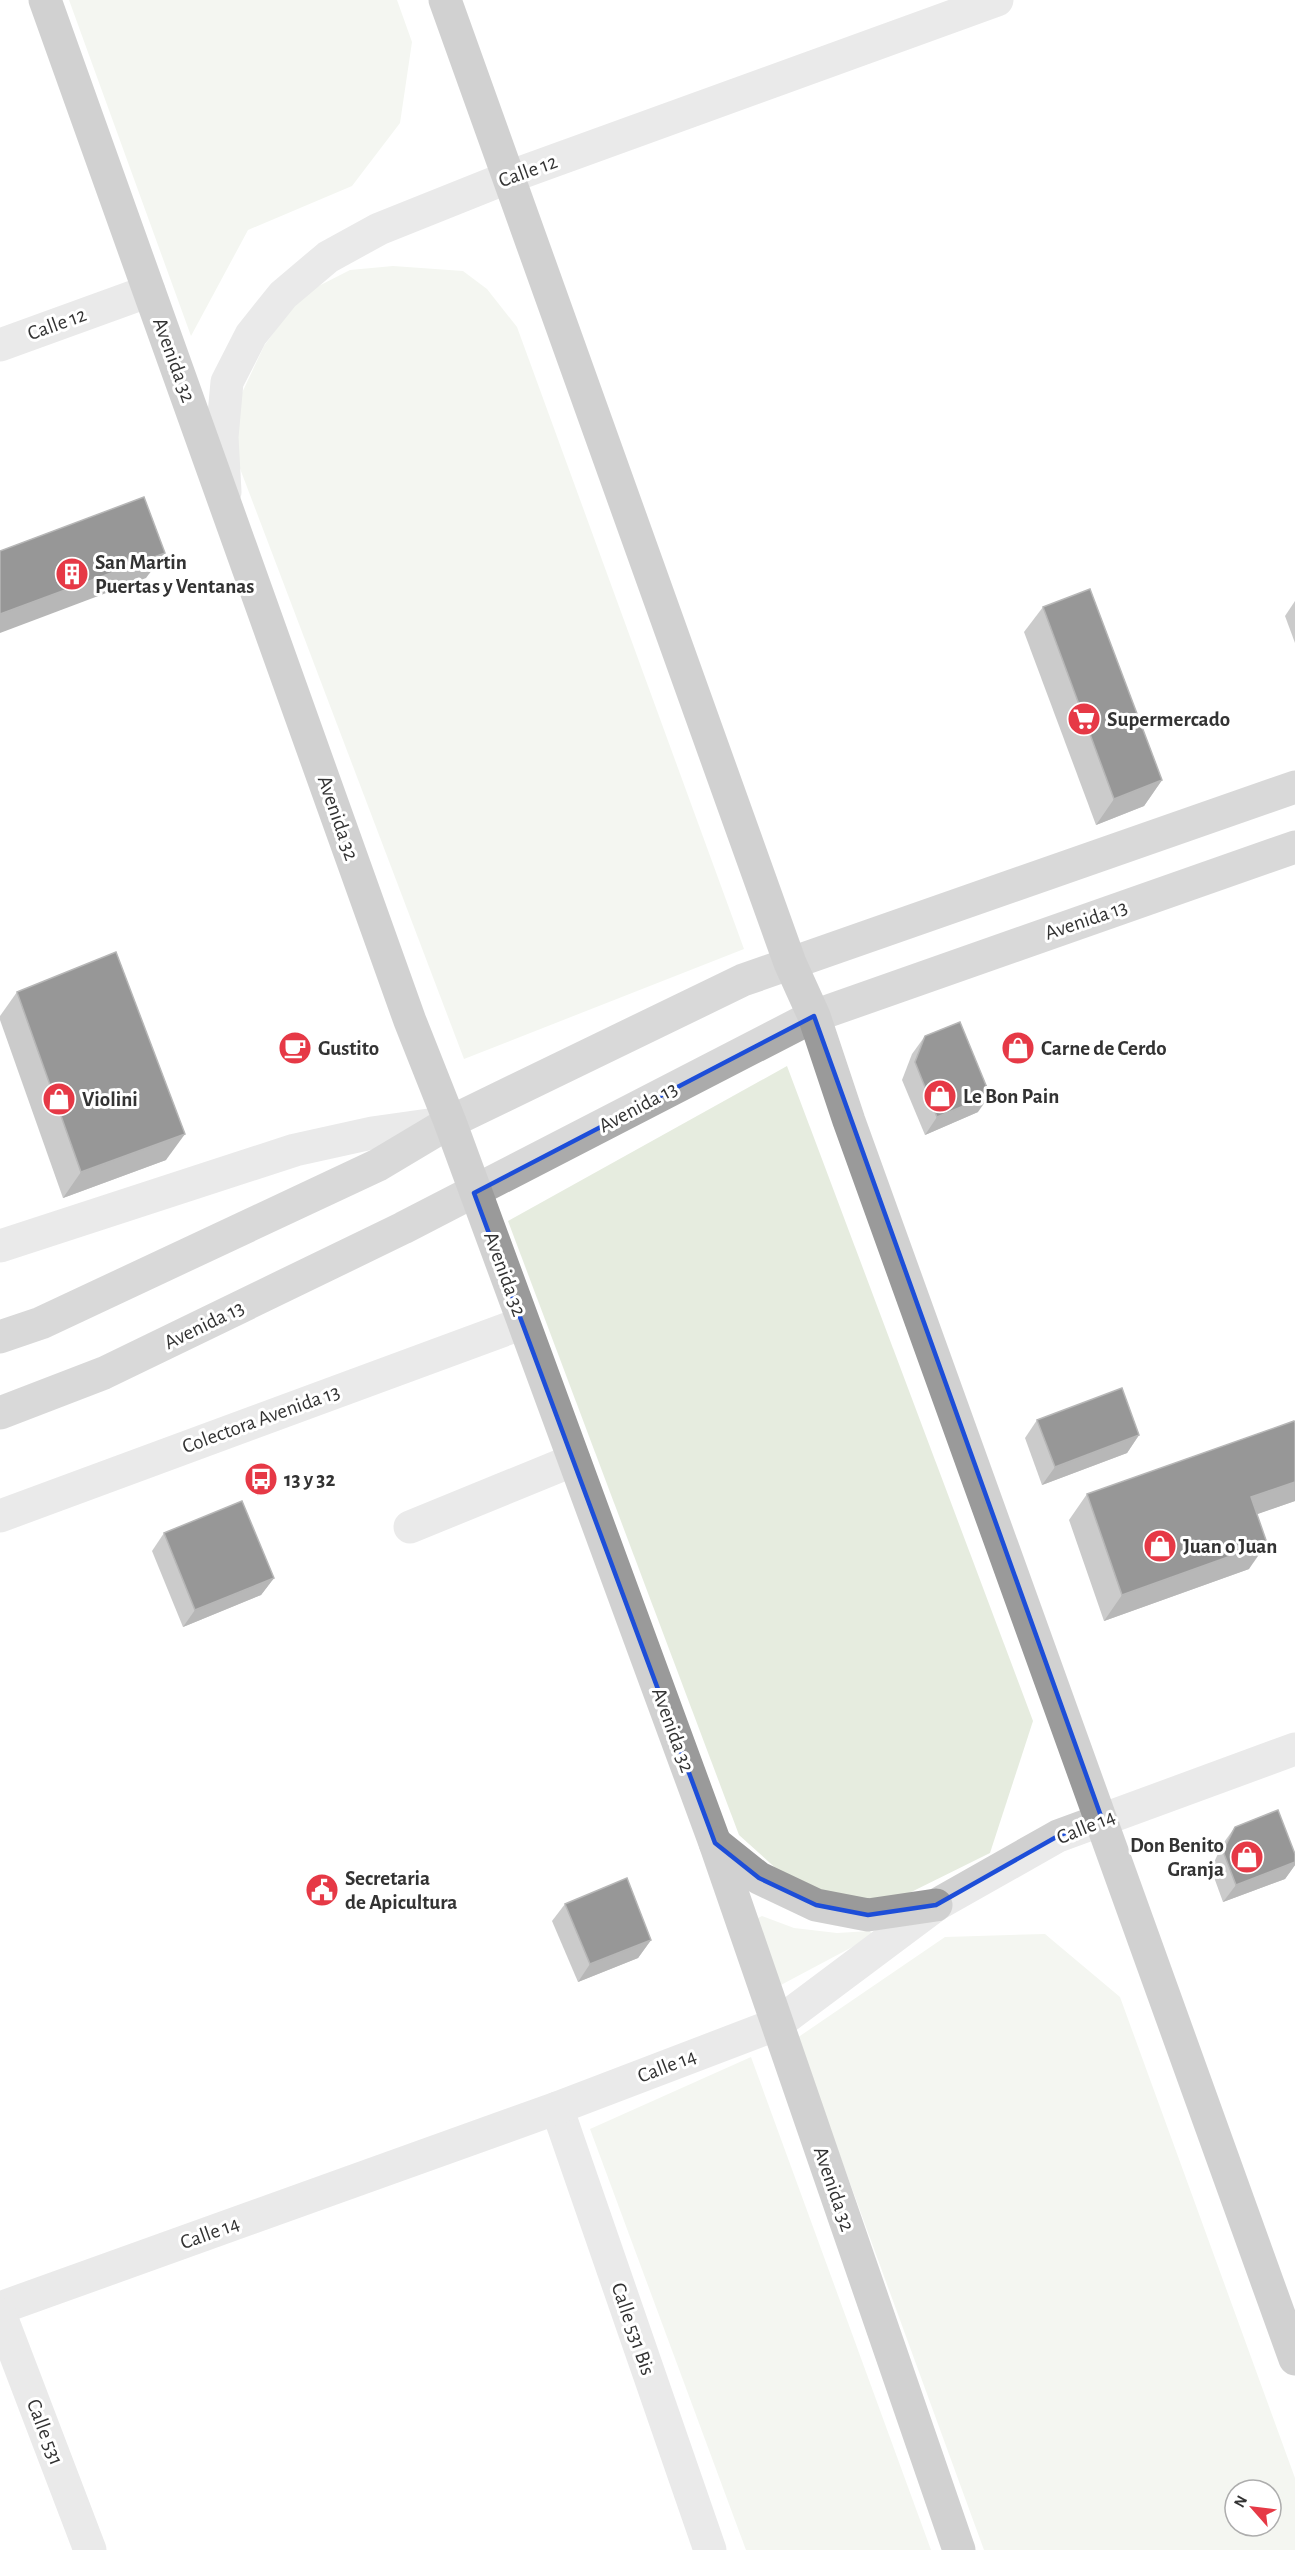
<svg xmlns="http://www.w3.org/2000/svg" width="1295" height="2550" viewBox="0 0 1295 2550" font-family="'Alegreya Sans',sans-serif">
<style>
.green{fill:#e6ecdf;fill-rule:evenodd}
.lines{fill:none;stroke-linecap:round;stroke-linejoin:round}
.minor{stroke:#d0d0d0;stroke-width:33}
.major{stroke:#ababab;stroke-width:33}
.highway{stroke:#9a9a9a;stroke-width:33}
.wall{fill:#8c8c8c}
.shaded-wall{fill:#5f5f5f}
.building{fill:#1a1a1a;stroke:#5f5f5f;stroke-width:1.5}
.marked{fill:none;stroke:#1d4ed8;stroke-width:4.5;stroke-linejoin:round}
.labels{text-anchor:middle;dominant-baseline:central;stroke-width:6;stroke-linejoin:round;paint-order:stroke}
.street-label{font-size:21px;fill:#333;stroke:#fff}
.poi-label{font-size:21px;font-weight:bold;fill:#333;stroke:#fff;text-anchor:start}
</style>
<rect width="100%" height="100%" fill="#fff"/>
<g class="green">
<path d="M 69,0 L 397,0 L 412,42 L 400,123 L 352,186 L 248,230 L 191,336 Z"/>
<path d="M 393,266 L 463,271 L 487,289 L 517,327 L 744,949 L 464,1059 L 225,429 L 264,346 L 301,295 L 350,270 Z"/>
<path d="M 787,1066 L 1033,1721 L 990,1853 L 889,1903 L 801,1891 L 739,1835 L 508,1221 Z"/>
<path d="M 762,1916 L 794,1928 L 837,1933 L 870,1931 L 873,1936 L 779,1986 L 756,1919 Z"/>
<path d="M 1045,1934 L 1120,1997 L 1295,2478 L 1295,2550 L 984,2550 L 797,2038 L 945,1937 ZM 1235,2490 L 1271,2490 L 1271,2526 L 1235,2526 Z"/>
<path d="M 751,2057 L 931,2550 L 746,2550 L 590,2129 Z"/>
</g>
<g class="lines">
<g class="minor">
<path d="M 0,345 L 149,291"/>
<path d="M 225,492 L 222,437 L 227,382 L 251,335 L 283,295 L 328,257 L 379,229 L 509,177 L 997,0"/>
<path d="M 0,1246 L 295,1150 L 372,1133 L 450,1122"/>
<path d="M 0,1516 L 523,1323"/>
<path d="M 410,1527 L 574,1460"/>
<path d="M 557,2108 L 710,2550"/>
<path d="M 0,2308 L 557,2108 L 777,2024 L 936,1905 L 1058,1836 L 1295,1749"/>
<path d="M 0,2314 L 90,2550"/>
</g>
<g class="major">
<path d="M 0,1337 L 41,1323 L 378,1165 L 450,1122 L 743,980 L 1295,787"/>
<path d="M 0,1413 L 104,1373 L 403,1228 L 814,1016 L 1295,847"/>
</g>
<g class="highway">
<path d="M 45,0 L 410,1021 L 450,1122 L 715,1843 L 959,2550"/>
<path d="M 445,0 L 790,963 L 814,1016 L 849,1121 L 1295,2359"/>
<path d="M 715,1843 L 759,1878 L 816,1905 L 868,1915 L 936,1905"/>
</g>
</g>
<g class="wall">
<path d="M 1295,601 L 1295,643 L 1285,616 Z"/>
<path d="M 1043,607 L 1162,780 L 1144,806 L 1096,825 L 1024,632 Z"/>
<path d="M 17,992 L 166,1160 L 63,1198 L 0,1020 L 0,1016 Z"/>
<path d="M 925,1036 L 978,1112 L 925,1135 L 902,1080 L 912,1054 Z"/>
<path d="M 1037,1420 L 1139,1435 L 1127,1453 L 1042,1485 L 1025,1438 Z"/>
<path d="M 1087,1494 L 1295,1501 L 1257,1514 L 1249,1569 L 1104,1621 L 1069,1520 Z"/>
<path d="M 164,1533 L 274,1578 L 261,1595 L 183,1627 L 152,1551 Z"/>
<path d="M 1235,1827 L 1295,1854 L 1295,1865 L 1285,1879 L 1223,1902 L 1211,1869 L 1222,1845 Z"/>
<path d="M 565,1904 L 651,1940 L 638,1958 L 578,1982 L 552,1921 Z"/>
</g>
<g class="shaded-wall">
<path d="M 165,553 L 146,578 L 0,633 L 0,614 Z"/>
<path d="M 1162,780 L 1144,806 L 1096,825 L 1114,799 Z"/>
<path d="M 990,1095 L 978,1112 L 925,1135 L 937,1117 Z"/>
<path d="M 185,1134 L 166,1160 L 63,1198 L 81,1172 Z"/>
<path d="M 1139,1435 L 1127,1453 L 1042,1485 L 1055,1467 Z"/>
<path d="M 1295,1482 L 1295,1501 L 1232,1523 L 1251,1497 Z"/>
<path d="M 1267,1543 L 1249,1569 L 1104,1621 L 1122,1595 Z"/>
<path d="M 274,1578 L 261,1595 L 183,1627 L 195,1610 Z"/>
<path d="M 1295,1862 L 1295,1865 L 1285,1879 L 1223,1902 L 1236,1885 Z"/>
<path d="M 651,1940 L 638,1958 L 578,1982 L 590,1964 Z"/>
</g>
<g class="building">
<path d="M 144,497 L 165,553 L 0,614 L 0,551 Z"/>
<path d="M 1090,589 L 1162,780 L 1114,799 L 1043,607 Z"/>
<path d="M 116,952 L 185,1134 L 81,1172 L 17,992 Z"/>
<path d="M 960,1022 L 990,1095 L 937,1117 L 915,1062 L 925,1036 Z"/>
<path d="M 1122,1388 L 1139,1435 L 1055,1467 L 1037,1420 Z"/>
<path d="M 1294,1421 L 1295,1423 L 1295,1482 L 1251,1497 L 1267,1543 L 1122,1595 L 1087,1494 Z"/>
<path d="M 242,1501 L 274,1578 L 195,1610 L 164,1533 Z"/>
<path d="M 1278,1810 L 1295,1854 L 1295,1862 L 1236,1885 L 1223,1851 L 1235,1827 Z"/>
<path d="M 627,1878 L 651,1940 L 590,1964 L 565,1904 Z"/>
</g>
<path d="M0 0H1295V2550H0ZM 814,1016 L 1102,1819 L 1058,1836 L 936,1905 L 868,1915 L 816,1905 L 759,1878 L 715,1843 L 474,1193 Z" fill="#fff" fill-opacity=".55" fill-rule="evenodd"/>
<path class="marked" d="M 814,1016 L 1102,1819 L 1058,1836 L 936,1905 L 868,1915 L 816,1905 L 759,1878 L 715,1843 L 474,1193 Z"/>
<defs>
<symbol id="building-disc" viewBox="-11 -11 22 22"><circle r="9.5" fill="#e63946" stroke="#fff"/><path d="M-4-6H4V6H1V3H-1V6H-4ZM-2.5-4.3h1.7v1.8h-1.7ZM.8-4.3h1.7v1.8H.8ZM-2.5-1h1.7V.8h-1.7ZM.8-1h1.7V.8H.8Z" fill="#fff"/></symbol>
<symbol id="supermarket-disc" viewBox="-11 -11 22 22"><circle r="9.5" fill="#e63946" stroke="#fff"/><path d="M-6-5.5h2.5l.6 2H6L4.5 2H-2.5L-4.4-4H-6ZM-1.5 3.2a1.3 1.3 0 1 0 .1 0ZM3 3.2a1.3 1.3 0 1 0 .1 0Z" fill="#fff"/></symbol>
<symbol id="cafe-disc" viewBox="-11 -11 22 22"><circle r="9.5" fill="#e63946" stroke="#fff"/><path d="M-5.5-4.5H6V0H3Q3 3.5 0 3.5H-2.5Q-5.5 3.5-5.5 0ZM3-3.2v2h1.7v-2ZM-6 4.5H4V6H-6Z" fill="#fff"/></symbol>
<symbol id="shop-disc" viewBox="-11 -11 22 22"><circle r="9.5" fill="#e63946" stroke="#fff"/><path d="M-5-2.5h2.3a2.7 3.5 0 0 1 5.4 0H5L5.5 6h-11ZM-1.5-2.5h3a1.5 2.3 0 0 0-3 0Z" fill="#fff"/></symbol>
<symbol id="bus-disc" viewBox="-11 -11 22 22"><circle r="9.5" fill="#e63946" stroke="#fff"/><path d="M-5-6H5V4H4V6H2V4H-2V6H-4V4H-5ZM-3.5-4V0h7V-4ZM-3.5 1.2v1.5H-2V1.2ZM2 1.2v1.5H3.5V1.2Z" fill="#fff"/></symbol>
<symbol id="civic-disc" viewBox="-11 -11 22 22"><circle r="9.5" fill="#e63946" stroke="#fff"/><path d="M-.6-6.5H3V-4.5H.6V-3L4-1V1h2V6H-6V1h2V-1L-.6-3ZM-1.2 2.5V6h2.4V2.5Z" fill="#fff"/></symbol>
</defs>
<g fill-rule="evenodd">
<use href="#building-disc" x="53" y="555" width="38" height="38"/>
<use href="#supermarket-disc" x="1065" y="700" width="38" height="38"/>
<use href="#cafe-disc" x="276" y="1029" width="38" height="38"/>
<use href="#shop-disc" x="999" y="1029" width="38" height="38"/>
<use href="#shop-disc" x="921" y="1077" width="38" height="38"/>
<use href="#shop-disc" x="40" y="1080" width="38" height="38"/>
<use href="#bus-disc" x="242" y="1460" width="38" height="38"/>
<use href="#shop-disc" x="1141" y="1527" width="38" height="38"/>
<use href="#shop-disc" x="1228" y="1838" width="38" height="38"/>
<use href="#civic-disc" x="303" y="1871" width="38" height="38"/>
</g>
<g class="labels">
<g class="street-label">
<text transform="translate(528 171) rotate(-20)">Calle 12</text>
<text transform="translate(57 324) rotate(-20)">Calle 12</text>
<text transform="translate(174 360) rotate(70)">Avenida 32</text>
<text transform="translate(338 818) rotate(71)">Avenida 32</text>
<text transform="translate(1086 920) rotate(-19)">Avenida 13</text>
<text transform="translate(638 1107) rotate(-28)">Avenida 13</text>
<text transform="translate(505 1274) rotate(70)">Avenida 32</text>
<text transform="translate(204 1325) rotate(-26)">Avenida 13</text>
<text transform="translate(261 1419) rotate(-20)">Colectora Avenida 13</text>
<text transform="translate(673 1730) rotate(70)">Avenida 32</text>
<text transform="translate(1086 1827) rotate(-22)">Calle 14</text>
<text transform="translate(667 2066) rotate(-21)">Calle 14</text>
<text transform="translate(834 2189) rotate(71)">Avenida 32</text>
<text transform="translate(210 2233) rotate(-20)">Calle 14</text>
<text transform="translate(633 2329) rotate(71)">Calle 531 Bis</text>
<text transform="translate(45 2432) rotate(69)">Calle 531</text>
</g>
<g class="poi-label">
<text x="95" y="562">San Martin<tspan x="95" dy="24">Puertas y Ventanas</tspan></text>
<text x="1107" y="719">Supermercado</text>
<text x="318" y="1048">Gustito</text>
<text x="1041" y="1048">Carne de Cerdo</text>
<text x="963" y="1096">Le Bon Pain</text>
<text x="82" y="1099">Violini</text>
<text x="284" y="1479">13 y 32</text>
<text x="1183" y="1546">Juan o Juan</text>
<text x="1224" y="1845" text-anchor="end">Don Benito<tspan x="1224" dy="24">Granja</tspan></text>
<text x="345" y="1878">Secretaria<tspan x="345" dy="24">de Apicultura</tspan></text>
</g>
</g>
<g transform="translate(1253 2508) rotate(298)"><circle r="28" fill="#ffffff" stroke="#adadad" stroke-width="1.5"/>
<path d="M0-4.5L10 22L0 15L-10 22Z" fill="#e63946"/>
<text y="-9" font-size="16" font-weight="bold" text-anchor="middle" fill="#333333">N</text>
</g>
</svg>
